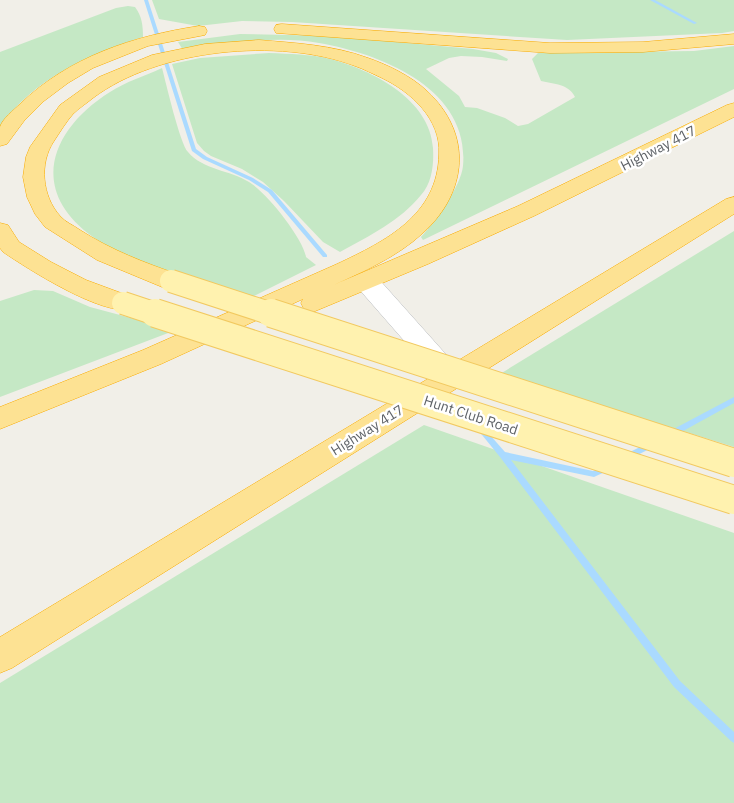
<svg xmlns="http://www.w3.org/2000/svg" width="734" height="803" viewBox="0 0 734 803" font-family="'IBM Plex Sans',sans-serif">
<style>
.green{fill:#c5e8c5}
.lines{fill:none;stroke-linecap:round;stroke-linejoin:round}
.stream{fill:#aadaff;fill-rule:evenodd}
.minor-casing{stroke:#b5b8bc;stroke-width:1}
.highway-casing{stroke:#f9ab00;stroke-width:1}
.minor{fill:#fff;fill-rule:evenodd}
.highway{fill:#fde293;fill-rule:evenodd}
.major-bridge-far1-casing{stroke:#f2c960;stroke-width:24;stroke-linecap:butt}
.major-bridge-casing{stroke:#f2c960;stroke-width:30;stroke-linecap:butt}
.major-bridge-far1{stroke:#fff2af;stroke-width:22}
.major-bridge{stroke:#fff2af;stroke-width:28}
.labels{text-anchor:middle;dominant-baseline:central;stroke-width:5;stroke-linejoin:round;paint-order:stroke}
.street-label{font-size:14px;fill:#5f6368;stroke:#fff}
</style>
<rect width="100%" height="100%" fill="#f1efe8"/>
<g class="green">
<path d="M 152,0 L 734,0 L 734,31 L 722,33 L 567,40 L 292,22 L 242,21 L 198,26 L 159,19 Z"/>
<path d="M 128,6 L 135,7 C 142,16 143,26 143,37 C 89,54 33,79 0,127 L 0,52 L 116,8 Z"/>
<path d="M 240,34 L 331,36 L 473,49 L 496,53 L 508,59 L 507,61 L 482,57 L 461,56 L 449,58 L 426,69 L 459,96 L 465,107 L 477,108 L 505,118 L 518,126 L 528,124 L 575,97 C 569,84 554,84 541,81 L 532,59 L 538,53 L 694,51 L 734,46 L 734,89 L 423,240 L 421,237 C 435,222 461,186 463,166 C 470,89 382,54 319,43 C 274,35 228,44 183,50 L 178,42 Z"/>
<path d="M 269,53 C 290,54 310,54 330,59 C 372,70 430,99 433,148 C 434,164 432,183 421,195 C 400,221 369,236 340,252 L 323,242 L 284,201 L 263,182 L 242,169 L 211,156 L 204,151 L 197,143 L 172,64 L 200,58 Z"/>
<path d="M 162,68 C 166,83 180,144 188,152 C 203,170 230,170 249,182 C 266,192 303,238 306,257 L 316,265 L 252,297 C 202,281 135,267 93,237 C 27,190 51,129 110,92 C 125,82 145,76 162,68 Z"/>
<path d="M 734,231 L 734,447 L 500,374 Z"/>
<path d="M 34,290 L 53,291 L 90,307 L 176,330 L 0,397 L 0,301 Z"/>
<path d="M 424,425 L 734,533 L 734,803 L 0,803 L 0,683 Z"/>
</g>
<g class="lines">
<g class="stream">
<path d="M 144,0 L 148,0 L 196,149 L 207,157 L 253,178 L 272,190 L 327,255 L 327,257 L 323,257 L 268,192 L 249,180 L 203,159 L 192,151 Z"/>
<path d="M 650,0 L 655,0 L 697,23 L 694,24 Z"/>
<path d="M 734,397 L 734,403 L 674,436 L 668,436 L 667,434 L 668,432 Z"/>
<path d="M 480,425 L 482,426 L 505,452 L 593,471 L 606,465 L 609,466 L 610,468 L 609,470 L 594,477 L 511,460 L 680,681 L 734,732 L 734,743 L 731,741 L 674,687 L 500,457 L 478,430 L 476,428 L 478,426 Z"/>
<path d="M 650,442 L 653,443 L 654,445 L 653,447 L 630,459 L 627,460 L 624,459 L 623,457 L 624,455 Z"/>
</g>
<defs>
<path id="minor" d="M 367,274 L 376,276 L 459,369 L 463,376 L 459,383 L 450,386 L 441,383 L 358,288 L 355,282 L 358,276 Z"/>
<g id="highway">
<path d="M 282,24 L 550,43 L 643,42 L 734,34 L 734,44 L 643,52 L 550,53 L 276,33 L 274,29 L 276,25 Z"/>
<path d="M 199,26 L 205,27 L 207,31 L 205,35 L 148,46 L 93,68 L 68,83 L 44,101 L 24,121 L 7,144 L 0,146 C 0,140 0,132 0,127 C 2,119 14,110 20,104 C 69,57 133,36 199,26 Z"/>
<path d="M 259,40 C 295,43 333,45 368,58 C 388,65 411,76 427,91 C 473,134 468,192 423,233 C 397,257 363,272 331,286 L 518,206 L 727,105 L 734,103 L 734,117 L 534,216 L 428,264 L 313,312 L 304,309 L 301,303 L 303,299 L 161,364 L 0,429 L 0,407 L 143,350 L 337,264 C 386,241 438,215 439,154 C 441,119 411,92 382,78 C 373,74 364,69 355,66 C 279,37 158,49 93,98 C 87,103 79,108 73,114 C 66,122 60,132 54,141 C 39,163 42,196 60,216 C 65,222 73,225 80,230 C 111,250 145,263 180,275 L 183,281 L 180,287 L 171,289 L 162,287 L 97,260 L 45,227 L 35,214 L 27,197 L 23,177 L 26,157 L 30,147 L 60,105 L 99,77 L 152,55 L 205,44 Z"/>
<path d="M 734,197 L 734,214 L 12,668 L 0,673 L 0,637 L 726,199 Z"/>
<path d="M 0,223 L 8,225 L 19,242 L 51,262 L 86,280 L 132,297 L 135,303 L 132,309 C 103,317 28,269 3,252 L 0,248 Z"/>
</g>
</defs>
<use href="#minor" class="minor-casing"/>
<use href="#highway" class="highway-casing"/>
<use href="#minor" class="minor"/>
<use href="#highway" class="highway"/>
<defs>
<g id="major-bridge-far1">
<path d="M 171,281 L 275,315"/>
<path d="M 123,303 L 159,315"/>
</g>
<g id="major-bridge">
<path d="M 155,313 L 734,500"/>
<path d="M 271,313 L 734,463"/>
</g>
</defs>
<use href="#major-bridge-far1" class="major-bridge-far1-casing"/>
<use href="#major-bridge" class="major-bridge-casing"/>
<use href="#major-bridge-far1" class="major-bridge-far1"/>
<use href="#major-bridge" class="major-bridge"/>
</g>
<g class="labels">
<g class="street-label">
<text transform="translate(658 148) rotate(-27)">Highway 417</text>
<text transform="translate(471 415) rotate(18)">Hunt Club Road</text>
<text transform="translate(367 430) rotate(-32)">Highway 417</text>
</g>
</g>
</svg>
